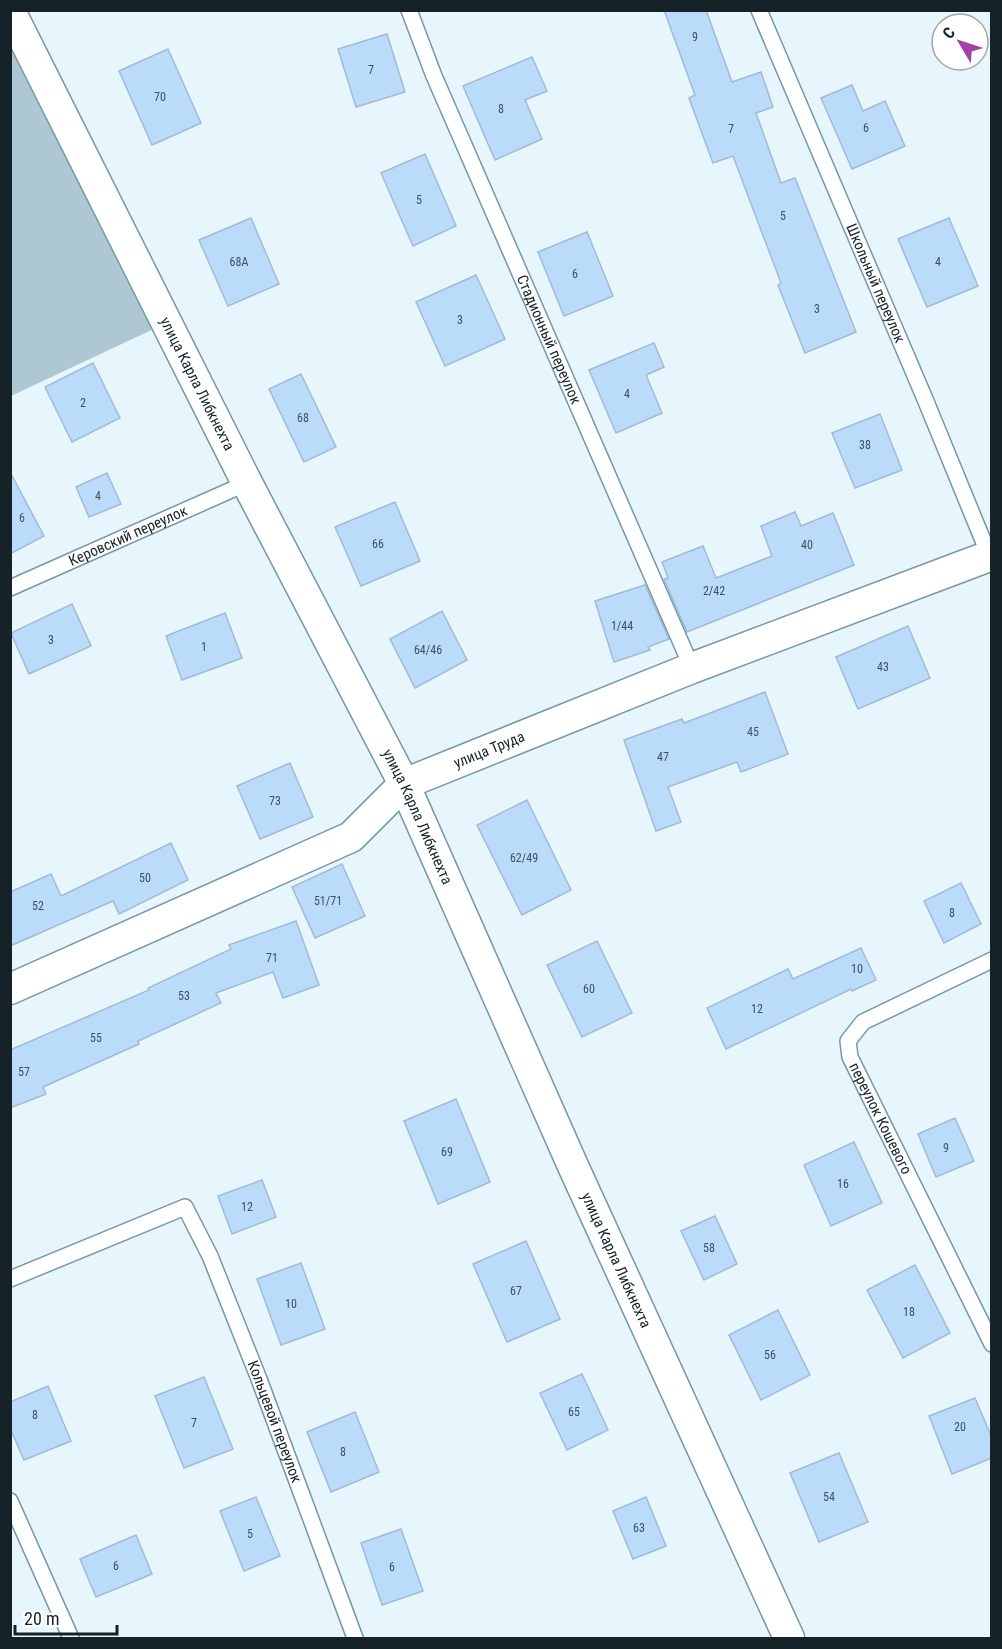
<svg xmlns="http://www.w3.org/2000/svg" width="1002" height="1649" viewBox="0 0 1002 1649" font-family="'Roboto Condensed',sans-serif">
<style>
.green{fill:#adc8d3}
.building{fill:#badcfa;stroke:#a2bbd3;stroke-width:1.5}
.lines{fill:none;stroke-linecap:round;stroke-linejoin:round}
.lane-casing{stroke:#7597a6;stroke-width:18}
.street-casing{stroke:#7597a6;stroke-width:33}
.lane{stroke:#fff;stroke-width:15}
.street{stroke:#fff;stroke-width:30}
.labels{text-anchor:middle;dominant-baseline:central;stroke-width:5;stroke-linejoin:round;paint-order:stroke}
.number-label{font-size:12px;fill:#3e505c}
.street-label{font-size:15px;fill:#152228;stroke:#fff}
</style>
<rect width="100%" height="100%" fill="#e7f5fc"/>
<path class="green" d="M 10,34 L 160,326 L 11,396 L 10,396 Z"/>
<g class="building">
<path d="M 664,10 L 706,10 L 732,82 L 761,72 L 773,107 L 756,113 L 781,183 L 795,178 L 856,332 L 805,353 L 778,285 L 781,283 L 733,156 L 713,163 L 689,98 L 695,95 Z"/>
<path d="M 387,34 L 405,92 L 356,107 L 338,49 Z"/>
<path d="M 168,49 L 201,123 L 152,145 L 119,71 Z"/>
<path d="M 532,57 L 547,91 L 525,100 L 542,139 L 495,160 L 463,86 Z"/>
<path d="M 852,85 L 863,111 L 885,101 L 905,146 L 852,169 L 821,98 Z"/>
<path d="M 425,154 L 456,226 L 413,246 L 381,173 Z"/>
<path d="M 251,218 L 279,284 L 228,306 L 199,240 Z"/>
<path d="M 949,218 L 978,286 L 927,307 L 898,239 Z"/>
<path d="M 587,232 L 613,296 L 564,316 L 538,252 Z"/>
<path d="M 476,275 L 505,339 L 445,366 L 416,302 Z"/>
<path d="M 654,343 L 664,367 L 646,375 L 662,413 L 616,433 L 589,370 Z"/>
<path d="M 93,363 L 120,418 L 72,442 L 45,387 Z"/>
<path d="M 301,374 L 336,447 L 304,462 L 269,389 Z"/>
<path d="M 880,414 L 902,470 L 855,488 L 832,433 Z"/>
<path d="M 10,472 L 44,536 L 10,554 Z"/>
<path d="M 107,473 L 121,504 L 89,517 L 76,487 Z"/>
<path d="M 395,502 L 420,561 L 361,586 L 335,527 Z"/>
<path d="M 795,512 L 801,526 L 833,513 L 854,565 L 687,632 L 664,579 L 668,578 L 662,562 L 703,546 L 716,578 L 772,556 L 761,526 Z"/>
<path d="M 645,585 L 669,639 L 648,647 L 650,650 L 614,662 L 595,601 Z"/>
<path d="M 72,604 L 91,646 L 29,674 L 11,633 Z"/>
<path d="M 442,611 L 467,660 L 415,688 L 390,639 Z"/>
<path d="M 225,613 L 242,658 L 182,680 L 166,636 Z"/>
<path d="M 908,626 L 930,678 L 858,709 L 836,657 Z"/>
<path d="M 765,692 L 788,754 L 741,772 L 737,762 L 668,787 L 681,822 L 656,831 L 624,740 L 682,719 L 684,723 Z"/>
<path d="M 290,763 L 313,817 L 260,839 L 237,786 Z"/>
<path d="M 527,800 L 571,890 L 522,915 L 477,825 Z"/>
<path d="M 171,843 L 188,880 L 119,914 L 113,901 L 10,946 L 10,892 L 51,874 L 61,896 Z"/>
<path d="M 342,864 L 365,916 L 315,938 L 292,887 Z"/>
<path d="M 961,883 L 981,924 L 944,943 L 924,901 Z"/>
<path d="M 296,921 L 319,985 L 283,998 L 273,972 L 216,993 L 221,1003 L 138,1041 L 139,1044 L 43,1087 L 46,1094 L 10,1108 L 10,1050 L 149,990 L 148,988 L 231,949 L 229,945 Z"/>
<path d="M 597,941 L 632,1013 L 582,1037 L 547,965 Z"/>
<path d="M 861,948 L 876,980 L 852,991 L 851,989 L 726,1049 L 707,1008 L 788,969 L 793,979 Z"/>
<path d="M 456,1099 L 490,1182 L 438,1204 L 404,1121 Z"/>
<path d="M 955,1118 L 974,1161 L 936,1177 L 918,1134 Z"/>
<path d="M 854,1142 L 882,1203 L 831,1226 L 804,1165 Z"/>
<path d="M 262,1180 L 276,1217 L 232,1234 L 218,1196 Z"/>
<path d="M 715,1216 L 737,1264 L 704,1280 L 681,1231 Z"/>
<path d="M 526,1241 L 560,1319 L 507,1342 L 473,1264 Z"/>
<path d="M 301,1263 L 325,1329 L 281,1345 L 257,1279 Z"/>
<path d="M 915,1265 L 950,1333 L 903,1358 L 867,1290 Z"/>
<path d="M 778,1310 L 810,1375 L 761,1400 L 729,1335 Z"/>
<path d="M 582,1374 L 608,1430 L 567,1450 L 540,1393 Z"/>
<path d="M 204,1377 L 233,1449 L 184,1468 L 155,1396 Z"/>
<path d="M 48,1386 L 71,1441 L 24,1460 L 10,1428 L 10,1402 Z"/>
<path d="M 975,1398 L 992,1438 L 992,1458 L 952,1474 L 929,1416 Z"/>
<path d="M 355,1412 L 379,1472 L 331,1492 L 307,1432 Z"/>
<path d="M 839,1453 L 868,1522 L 819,1542 L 790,1473 Z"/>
<path d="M 256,1497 L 280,1556 L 244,1571 L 220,1511 Z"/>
<path d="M 646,1497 L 666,1546 L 633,1559 L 613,1511 Z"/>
<path d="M 401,1529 L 423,1591 L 382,1605 L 361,1543 Z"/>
<path d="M 136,1535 L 152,1574 L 96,1597 L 80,1559 Z"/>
</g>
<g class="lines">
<defs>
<g id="lane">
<path id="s1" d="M 409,10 L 434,76 L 692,668"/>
<path id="s2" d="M 759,10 L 925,399 L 989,555"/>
<path id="s3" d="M 10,588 L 247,483"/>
<path id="s4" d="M 992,960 L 863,1022 L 848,1041 L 850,1057 L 992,1344"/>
<path id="s5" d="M 10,1279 L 185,1207 L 210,1256 L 259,1379 L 355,1638"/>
<path d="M 10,1501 L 71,1638"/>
</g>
<g id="street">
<path id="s6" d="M 10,11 L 247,483 L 404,784 L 573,1166 L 789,1638"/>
<path id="s7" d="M 10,989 L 351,837 L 404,784 L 692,668 L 992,555"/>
</g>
</defs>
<use href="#lane" class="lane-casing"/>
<use href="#street" class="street-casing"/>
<use href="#lane" class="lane"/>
<use href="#street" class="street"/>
</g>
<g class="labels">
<g class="number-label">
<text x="695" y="37">9</text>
<text x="371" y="70">7</text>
<text x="160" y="97">70</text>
<text x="501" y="109">8</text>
<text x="866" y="128">6</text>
<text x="731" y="129">7</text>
<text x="419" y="200">5</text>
<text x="783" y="216">5</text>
<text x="239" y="262">68А</text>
<text x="938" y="262">4</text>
<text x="575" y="274">6</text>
<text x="817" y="309">3</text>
<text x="460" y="320">3</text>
<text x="627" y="394">4</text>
<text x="83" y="403">2</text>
<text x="303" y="418">68</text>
<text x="865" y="445">38</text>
<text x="98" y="496">4</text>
<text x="22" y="518">6</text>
<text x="378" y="544">66</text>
<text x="807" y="545">40</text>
<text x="714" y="591">2/42</text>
<text x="622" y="626">1/44</text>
<text x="51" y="640">3</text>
<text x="204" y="647">1</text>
<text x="428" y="650">64/46</text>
<text x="883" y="667">43</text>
<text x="753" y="732">45</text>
<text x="663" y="757">47</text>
<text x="275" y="801">73</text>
<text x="524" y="858">62/49</text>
<text x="145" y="878">50</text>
<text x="328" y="901">51/71</text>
<text x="38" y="906">52</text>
<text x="952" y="913">8</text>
<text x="272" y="958">71</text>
<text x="857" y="969">10</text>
<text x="589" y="989">60</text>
<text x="184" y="996">53</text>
<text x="757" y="1009">12</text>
<text x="96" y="1038">55</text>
<text x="24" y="1072">57</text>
<text x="946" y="1148">9</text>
<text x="447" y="1152">69</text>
<text x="843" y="1184">16</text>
<text x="247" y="1207">12</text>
<text x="709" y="1248">58</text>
<text x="516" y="1291">67</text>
<text x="291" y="1304">10</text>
<text x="909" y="1312">18</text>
<text x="770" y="1355">56</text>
<text x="574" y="1412">65</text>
<text x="35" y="1415">8</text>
<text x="194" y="1423">7</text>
<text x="960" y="1427">20</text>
<text x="343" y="1452">8</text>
<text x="829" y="1497">54</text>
<text x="639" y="1528">63</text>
<text x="250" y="1534">5</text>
<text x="116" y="1566">6</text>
<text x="392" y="1567">6</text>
</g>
<g class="street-label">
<text stroke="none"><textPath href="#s2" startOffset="297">Школьный переулок</textPath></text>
<text stroke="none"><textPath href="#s1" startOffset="358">Стадионный переулок</textPath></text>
<text stroke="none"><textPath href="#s6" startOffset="417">улица Карла Либкнехта</textPath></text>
<text stroke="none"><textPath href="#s3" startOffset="129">Керовский переулок</textPath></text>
<text stroke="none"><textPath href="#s7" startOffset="540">улица Труда</textPath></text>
<text stroke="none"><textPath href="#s6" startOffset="903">улица Карла Либкнехта</textPath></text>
<text stroke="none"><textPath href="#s4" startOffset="252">переулок Кошевого</textPath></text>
<text stroke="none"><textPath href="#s6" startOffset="1389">улица Карла Либкнехта</textPath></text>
<text stroke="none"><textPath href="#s5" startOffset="422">Кольцевой переулок</textPath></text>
</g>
</g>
<rect width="1002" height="1649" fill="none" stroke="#152228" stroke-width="24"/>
<g transform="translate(960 42) rotate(309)"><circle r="28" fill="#ffffff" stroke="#a1a7a9" stroke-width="1.5"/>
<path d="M0-4.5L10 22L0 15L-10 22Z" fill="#a241a8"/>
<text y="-9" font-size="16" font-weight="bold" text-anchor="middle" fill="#152228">С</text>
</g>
<path d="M15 1625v9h102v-9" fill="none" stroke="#152228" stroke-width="3"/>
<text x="24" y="1625" font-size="18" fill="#152228" stroke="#ffffff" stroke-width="4.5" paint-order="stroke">20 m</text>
</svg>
